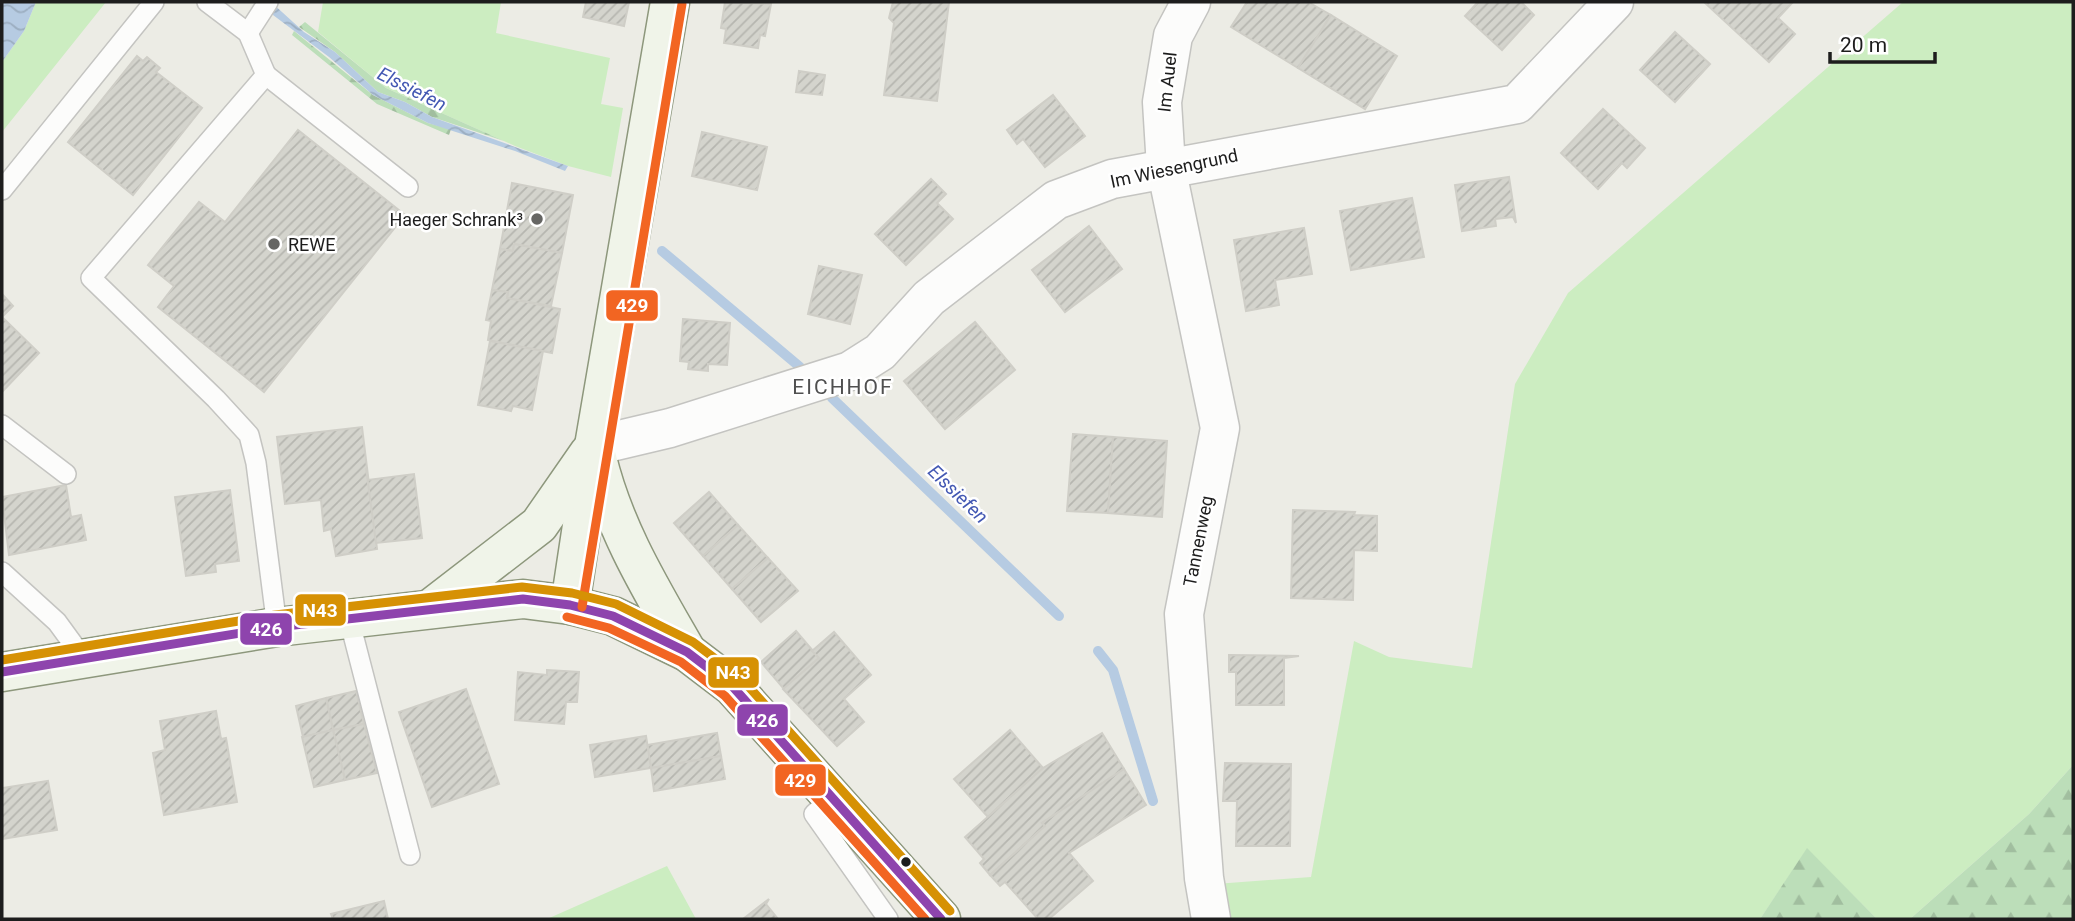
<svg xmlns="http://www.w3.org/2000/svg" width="2075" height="921" viewBox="0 0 2075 921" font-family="Roboto,sans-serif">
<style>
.grass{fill:#ccedc1}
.forest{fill:url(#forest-firs)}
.water{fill:url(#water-waves)}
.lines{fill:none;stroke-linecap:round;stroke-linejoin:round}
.stream{stroke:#b6cbe2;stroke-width:10}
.building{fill:url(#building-hatch);stroke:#cfcec7;stroke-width:2}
.service-casing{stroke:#c4c4c1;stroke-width:22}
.minor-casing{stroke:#c4c4c1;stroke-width:41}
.secondary-casing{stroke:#8d977c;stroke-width:41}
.service{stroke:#fcfcfb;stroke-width:19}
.minor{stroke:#fcfcfb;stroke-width:38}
.secondary{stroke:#f0f4e9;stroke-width:38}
.bus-1-casing{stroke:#fff;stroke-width:14}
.bus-2-casing{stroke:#fff;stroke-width:14}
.bus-3-casing{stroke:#fff;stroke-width:14}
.bus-1{stroke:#8e44ad;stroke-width:9}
.bus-2{stroke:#f26522;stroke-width:9}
.bus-3{stroke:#d69104;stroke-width:9}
.poi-dot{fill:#656563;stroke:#fff;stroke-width:2.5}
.bus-dot{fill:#1d1d1d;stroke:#fff;stroke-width:2.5}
.labels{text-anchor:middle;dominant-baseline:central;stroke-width:5;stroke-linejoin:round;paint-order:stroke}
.street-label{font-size:18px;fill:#1d1d1d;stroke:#fff}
.poi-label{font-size:18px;fill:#1d1d1d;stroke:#fff;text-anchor:end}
.water-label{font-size:19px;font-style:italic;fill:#4358b3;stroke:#fff}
.quarter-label{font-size:21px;letter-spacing:2px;fill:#505050;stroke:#fff}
.line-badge{stroke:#fff;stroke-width:2.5}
.badge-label{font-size:19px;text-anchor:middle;font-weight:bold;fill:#fff}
</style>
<defs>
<pattern id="forest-firs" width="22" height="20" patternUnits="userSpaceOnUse" patternTransform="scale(1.75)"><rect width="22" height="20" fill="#bcdeb9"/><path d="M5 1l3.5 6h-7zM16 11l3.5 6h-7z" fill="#a1be9f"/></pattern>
<pattern id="water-waves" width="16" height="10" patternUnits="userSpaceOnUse" patternTransform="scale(1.75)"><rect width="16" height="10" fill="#b6cbe2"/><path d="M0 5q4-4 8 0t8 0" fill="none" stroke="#9caec1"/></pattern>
<pattern id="building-hatch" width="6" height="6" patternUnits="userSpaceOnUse" patternTransform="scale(1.75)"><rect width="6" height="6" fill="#d4d4cd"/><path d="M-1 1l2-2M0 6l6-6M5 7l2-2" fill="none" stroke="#b6b6b0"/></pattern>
</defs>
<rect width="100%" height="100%" fill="#ecece5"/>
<g class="grass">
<path d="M 36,2 L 106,2 L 2,132 L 2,62 L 24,31 Z"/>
<path d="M 323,2 L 501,2 L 496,33 L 610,58 L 601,104 L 623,108 L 611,177 L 568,166 L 515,146 L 386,88 L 318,32 Z"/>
<path d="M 1903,2 L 2073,2 L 2073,765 L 2029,814 L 1910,919 L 1877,919 L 1807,849 L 1760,919 L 1220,919 L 1215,884 L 1311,877 L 1354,641 L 1389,657 L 1472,668 L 1515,384 L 1568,293 Z"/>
<path d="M 667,866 L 696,919 L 547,919 Z"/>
</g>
<g class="forest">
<path d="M 305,22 L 386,88 L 504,141 L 432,117 L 405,102 L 378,92 L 335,52 L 299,27 Z"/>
<path d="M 294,31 L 373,95 L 428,123 L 451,129 L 449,135 L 377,104 L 292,35 Z"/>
<path d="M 2073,765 L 2073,919 L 1910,919 L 2029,814 Z"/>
<path d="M 1807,848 L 1877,919 L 1760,919 Z"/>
</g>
<g class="water">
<path d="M 2,2 L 36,2 L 24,31 L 2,62 Z"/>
<path d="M 271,2 L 304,32 L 335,52 L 378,92 L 405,102 L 432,117 L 568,166 L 565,171 L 515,151 L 428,123 L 373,95 L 329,57 L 269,12 Z"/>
</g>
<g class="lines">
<g class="stream">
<path d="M 662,251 L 800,367"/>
<path d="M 832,398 L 1059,616"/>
<path d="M 1098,651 L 1113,670 L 1153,801"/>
</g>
</g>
<g class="building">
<path d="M 586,2 L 629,2 L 624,26 L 583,17 Z"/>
<path d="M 725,2 L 771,4 L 765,36 L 760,35 L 758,48 L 724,43 L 726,29 L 721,28 Z"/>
<path d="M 893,2 L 949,2 L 937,101 L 884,95 L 894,23 L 889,18 Z"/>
<path d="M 1247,2 L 1308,2 L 1331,15 L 1298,68 L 1231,27 Z"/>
<path d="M 1478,2 L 1521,2 L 1534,15 L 1502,50 L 1465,16 Z"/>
<path d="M 1704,2 L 1793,2 L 1778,18 L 1795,34 L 1769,62 Z"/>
<path d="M 1331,15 L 1397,56 L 1365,109 L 1298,68 Z"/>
<path d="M 1675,32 L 1710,64 L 1675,102 L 1640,70 Z"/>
<path d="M 137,56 L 143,61 L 147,57 L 160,68 L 156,72 L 202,108 L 133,195 L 68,142 Z"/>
<path d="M 799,71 L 825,75 L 822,95 L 796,92 Z"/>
<path d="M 1053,95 L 1085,136 L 1045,167 L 1023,139 L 1017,144 L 1007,130 Z"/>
<path d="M 1603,109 L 1645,148 L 1627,168 L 1622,163 L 1598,189 L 1561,153 Z"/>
<path d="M 298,130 L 405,215 L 264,392 L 158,307 L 174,286 L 148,265 L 199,202 L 225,222 Z"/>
<path d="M 702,132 L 767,147 L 757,190 L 692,176 Z"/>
<path d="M 1509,177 L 1516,223 L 1513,217 L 1495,219 L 1496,226 L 1462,231 L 1455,185 Z"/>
<path d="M 931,179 L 946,194 L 937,203 L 953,219 L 906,265 L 875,234 Z"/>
<path d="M 512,183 L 573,195 L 562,253 L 514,244 L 513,251 L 500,249 Z"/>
<path d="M 1412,198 L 1424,257 L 1351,270 L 1340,211 Z"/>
<path d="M 1089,226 L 1122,269 L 1065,312 L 1032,270 Z"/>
<path d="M 1304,228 L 1312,274 L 1275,280 L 1279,305 L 1246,311 L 1234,240 Z"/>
<path d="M 514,244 L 562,253 L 551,306 L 507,298 L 508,292 L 492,290 L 500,249 L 513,251 Z"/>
<path d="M 819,266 L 862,275 L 850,324 L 808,314 Z"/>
<path d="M 492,290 L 508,292 L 507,298 L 560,309 L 552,353 L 488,340 L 491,321 L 486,320 Z"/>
<path d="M 2,294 L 13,306 L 2,317 Z"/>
<path d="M 2,317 L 39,353 L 2,392 Z"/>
<path d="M 683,319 L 730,323 L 727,365 L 708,364 L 708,371 L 688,369 L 689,362 L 680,361 Z"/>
<path d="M 975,322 L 1015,370 L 945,429 L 904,381 Z"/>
<path d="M 490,341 L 543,351 L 532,410 L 513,406 L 511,411 L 478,405 Z"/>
<path d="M 362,427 L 377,549 L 336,556 L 331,529 L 324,531 L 321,500 L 285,504 L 277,437 Z"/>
<path d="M 1073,434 L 1113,437 L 1108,513 L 1067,511 Z"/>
<path d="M 1113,437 L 1167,441 L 1162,517 L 1108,513 Z"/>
<path d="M 366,468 L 368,480 L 414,474 L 422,538 L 376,543 Z"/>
<path d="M 66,485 L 71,517 L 81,515 L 86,540 L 9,555 L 2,497 Z"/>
<path d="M 230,490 L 239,561 L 215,564 L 216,572 L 186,576 L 175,497 Z"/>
<path d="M 709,492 L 738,525 L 703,556 L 674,523 Z"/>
<path d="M 1293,510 L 1355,512 L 1354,515 L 1377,516 L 1377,551 L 1354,550 L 1353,600 L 1291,598 Z"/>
<path d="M 738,525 L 768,558 L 732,589 L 703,556 Z"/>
<path d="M 768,558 L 798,591 L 761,622 L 732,589 Z"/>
<path d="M 796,631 L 819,658 L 784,689 L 761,662 Z"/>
<path d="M 834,632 L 871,675 L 844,699 L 864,722 L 837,746 L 783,689 L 819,658 L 812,651 Z"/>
<path d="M 1229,655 L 1299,656 L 1284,658 L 1284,705 L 1236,705 L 1236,672 L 1229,672 Z"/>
<path d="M 547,670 L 579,672 L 577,702 L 566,702 L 564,724 L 515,720 L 518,672 L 547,675 Z"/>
<path d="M 466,689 L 499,784 L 432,807 L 399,712 Z"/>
<path d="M 356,691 L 364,724 L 333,730 L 326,698 Z"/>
<path d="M 326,698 L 333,730 L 303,737 L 296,706 Z"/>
<path d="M 216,711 L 221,739 L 226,738 L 237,802 L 164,815 L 153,753 L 165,750 L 160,721 Z"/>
<path d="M 364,724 L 377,773 L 345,780 L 333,730 Z"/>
<path d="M 333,730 L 345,780 L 314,787 L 302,737 Z"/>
<path d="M 1010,730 L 1043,768 L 988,817 L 954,779 Z"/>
<path d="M 717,733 L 721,756 L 651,768 L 647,745 Z"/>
<path d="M 1102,733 L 1124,769 L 1042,823 L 1045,826 L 990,875 L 980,863 L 984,859 L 965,837 L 1043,768 Z"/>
<path d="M 646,736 L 651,768 L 595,777 L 590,745 Z"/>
<path d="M 721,756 L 725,779 L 654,791 L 651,768 Z"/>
<path d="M 1225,763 L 1291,764 L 1290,846 L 1236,846 L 1237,801 L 1223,801 Z"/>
<path d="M 1124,769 L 1146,805 L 1069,853 L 1093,881 L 1049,919 L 1038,919 L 1005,882 L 1000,886 L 990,875 L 1045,826 L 1042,823 Z"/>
<path d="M 48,781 L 57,830 L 2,839 L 2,788 Z"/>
<path d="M 769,899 L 766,904 L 778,919 L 743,919 Z"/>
<path d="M 384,901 L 388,919 L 333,919 L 331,914 Z"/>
</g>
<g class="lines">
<defs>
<g id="service">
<path d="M 207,2 L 248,33 L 266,75 L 91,278 L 216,399 L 249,435 L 256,463 L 277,627"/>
<path d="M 248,33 L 268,2"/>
<path d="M 266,75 L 408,187"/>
<path d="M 2,190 L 154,2"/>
<path d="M 2,425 L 66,474"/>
<path d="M 2,572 L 57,622 L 84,659"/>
<path d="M 349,619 L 410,855"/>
<path d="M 834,796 L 814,814 L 888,919"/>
</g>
<g id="minor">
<path d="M 1191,2 L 1173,36 L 1162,102 L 1166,167 L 1220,428 L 1184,614 L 1204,878 L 1211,919"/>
<path d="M 594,446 L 670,428 L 850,371 L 880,352 L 929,298 L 1056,200 L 1112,179 L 1517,104 L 1614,2"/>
</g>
<g id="secondary">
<path d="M 597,458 C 614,529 651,589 687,652"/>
<path d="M 570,605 L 594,446 L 670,2"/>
<path d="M 430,609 L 539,525 L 589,453"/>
<path d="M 2,672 L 277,627 L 523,599 L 570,605 L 613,616 L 687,652 L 733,687 L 941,919"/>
</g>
</defs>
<use href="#service" class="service-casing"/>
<use href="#minor" class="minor-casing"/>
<use href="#secondary" class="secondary-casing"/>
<use href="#service" class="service"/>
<use href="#minor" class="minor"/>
<use href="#secondary" class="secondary"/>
<defs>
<path id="bus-1" d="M 2,672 L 277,627 L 523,599 L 570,605 L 613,616 L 687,652 L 733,687 L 941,919"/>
<g id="bus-2">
<path d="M 582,607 L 682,4"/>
<path d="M 567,617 L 609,628 L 681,662 L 725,696 L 925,919"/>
</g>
<path id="bus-3" d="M 2,660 L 275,615 L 522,587 L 572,593 L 616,604 L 693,642 L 741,678 L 950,911"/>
</defs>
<use href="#bus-1" class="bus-1-casing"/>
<use href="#bus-2" class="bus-2-casing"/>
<use href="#bus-3" class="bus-3-casing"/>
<use href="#bus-1" class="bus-1"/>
<use href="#bus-2" class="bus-2"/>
<use href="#bus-3" class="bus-3"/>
</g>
<g class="poi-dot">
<circle cx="537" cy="219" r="7"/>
<circle cx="274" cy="244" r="7"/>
</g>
<circle class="bus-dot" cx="906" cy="862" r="6"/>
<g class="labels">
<g class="street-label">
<text transform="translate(1167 82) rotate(-84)">Im Auel</text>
<text transform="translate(1174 168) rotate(-12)">Im Wiesengrund</text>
<text transform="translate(1198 541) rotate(-79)">Tannenweg</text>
</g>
<g class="poi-label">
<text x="523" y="219">Haeger Schrank³</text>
<text x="288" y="244" text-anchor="start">REWE</text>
</g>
<g class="water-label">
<text transform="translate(412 89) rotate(27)">Elssiefen</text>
<text transform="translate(958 494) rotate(44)">Elssiefen</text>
</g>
<g class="quarter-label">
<text x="843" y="387">EICHHOF</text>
</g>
</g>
<g class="line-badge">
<rect x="605" y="289" width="54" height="33" rx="7" fill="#f26522"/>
<rect x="294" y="593" width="53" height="34" rx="7" fill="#d69104"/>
<rect x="239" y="612" width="54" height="34" rx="7" fill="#8e44ad"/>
<rect x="707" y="656" width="53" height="33" rx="7" fill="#d69104"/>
<rect x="736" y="703" width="53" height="34" rx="7" fill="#8e44ad"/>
<rect x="774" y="763" width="53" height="34" rx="7" fill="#f26522"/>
</g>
<g class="badge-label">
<text x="632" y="312">429</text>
<text x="320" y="617">N43</text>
<text x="266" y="636">426</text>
<text x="733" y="679">N43</text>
<text x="762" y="727">426</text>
<text x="800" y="787">429</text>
</g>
<rect width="2075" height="921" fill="none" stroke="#1d1d1d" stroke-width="7"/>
<path d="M1830 52v10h105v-10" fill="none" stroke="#1d1d1d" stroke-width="3.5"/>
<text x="1840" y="52" font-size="21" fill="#1d1d1d" stroke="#ffffff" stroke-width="5" paint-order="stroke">20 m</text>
</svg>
